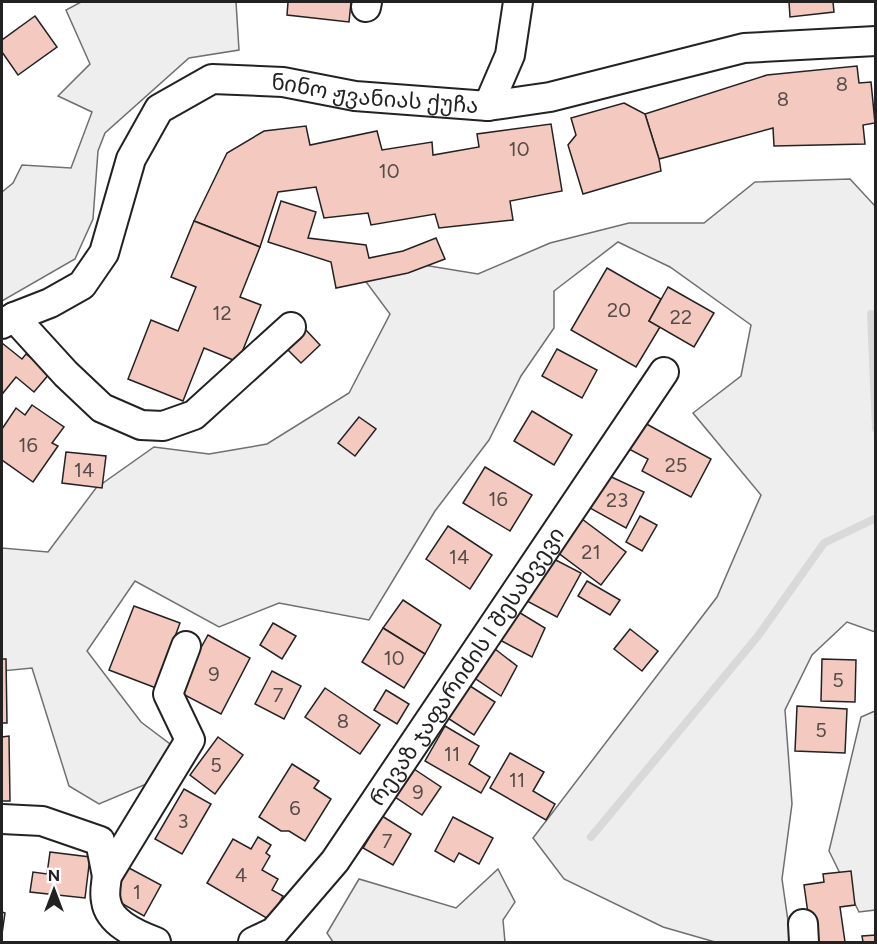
<svg xmlns="http://www.w3.org/2000/svg" width="877" height="944" viewBox="0 0 877 944" font-family="Figtree,'Noto Sans Georgian',sans-serif">
<style>
.green{fill:#eee;stroke:#6f6f6f;stroke-width:1.5}
.lines{fill:none;stroke-linecap:round;stroke-linejoin:round}
.stream{stroke:#d9d9d9;stroke-width:8}
.building{fill:#f3c9c0;stroke:#222;stroke-width:1.5}
.minor-casing{stroke:#222;stroke-width:32}
.minor{stroke:#fff;stroke-width:28}
.labels{text-anchor:middle;dominant-baseline:central;stroke-width:4.5;stroke-linejoin:round;paint-order:stroke}
.number-label{font-size:20px;fill:#564c4a}
.street-label{font-size:22px;fill:#222;stroke:#fff}
</style>
<rect width="100%" height="100%" fill="#fff"/>
<g class="green">
<path d="M 81,2 L 236,2 L 239,50 L 189,58 L 105,133 L 98,151 L 93,219 L 75,259 L 2,301 L 2,192 L 13,183 L 22,165 L 71,168 L 92,112 L 58,96 L 90,64 L 66,10 Z"/>
<path d="M 850,179 L 875,206 L 875,632 L 847,622 L 812,655 L 785,710 L 792,804 L 782,879 L 791,942 L 715,942 L 663,927 L 564,879 L 533,838 L 717,597 L 761,495 L 693,413 L 741,376 L 751,325 L 670,267 L 618,242 L 554,291 L 554,328 L 521,376 L 489,440 L 435,511 L 369,620 L 279,603 L 219,627 L 135,581 L 87,651 L 141,722 L 178,750 L 156,780 L 99,804 L 69,786 L 32,668 L 2,671 L 2,548 L 48,552 L 96,488 L 154,447 L 209,454 L 267,444 L 349,393 L 390,314 L 352,263 L 393,260 L 478,274 L 550,243 L 629,223 L 704,223 L 755,182 Z"/>
<path d="M 875,711 L 875,910 L 859,912 L 829,851 L 861,717 Z"/>
<path d="M 498,869 L 515,902 L 503,920 L 505,942 L 333,942 L 327,933 L 359,879 L 456,908 Z"/>
</g>
<g class="lines">
<g class="stream">
<path d="M 871,314 L 876,429"/>
<path d="M 591,837 L 758,636 L 824,543 L 876,518"/>
</g>
</g>
<g class="building">
<path d="M 288,2 L 351,2 L 349,22 L 287,15 Z"/>
<path d="M 789,2 L 833,2 L 834,12 L 790,17 Z"/>
<path d="M 35,16 L 57,47 L 18,75 L 2,52 L 2,40 Z"/>
<path d="M 857,66 L 859,83 L 871,82 L 875,123 L 863,125 L 865,144 L 774,146 L 773,128 L 659,159 L 645,114 L 767,75 Z"/>
<path d="M 624,103 L 645,114 L 659,159 L 661,171 L 583,194 L 568,145 L 576,135 L 571,118 Z"/>
<path d="M 551,124 L 562,191 L 510,201 L 513,220 L 439,228 L 435,214 L 371,225 L 368,213 L 324,218 L 316,187 L 278,192 L 260,247 L 194,221 L 227,153 L 264,131 L 306,126 L 310,145 L 377,131 L 382,150 L 432,142 L 433,155 L 479,147 L 477,134 Z"/>
<path d="M 281,201 L 316,212 L 308,238 L 366,245 L 369,258 L 403,251 L 436,238 L 445,259 L 408,273 L 336,288 L 331,262 L 268,242 Z"/>
<path d="M 194,221 L 260,247 L 240,297 L 261,305 L 238,362 L 204,348 L 183,401 L 128,379 L 151,320 L 178,331 L 196,287 L 171,277 Z"/>
<path d="M 607,268 L 661,299 L 649,321 L 660,327 L 636,367 L 571,330 Z"/>
<path d="M 668,287 L 714,313 L 694,347 L 649,321 Z"/>
<path d="M 306,330 L 320,345 L 301,363 L 287,349 Z"/>
<path d="M 2,343 L 22,359 L 26,354 L 50,373 L 34,392 L 16,377 L 3,393 L 2,391 Z"/>
<path d="M 557,349 L 597,370 L 582,398 L 542,376 Z"/>
<path d="M 32,405 L 64,427 L 52,443 L 58,446 L 33,482 L 2,460 L 2,429 L 16,408 L 25,415 Z"/>
<path d="M 532,411 L 572,435 L 554,465 L 514,441 Z"/>
<path d="M 359,417 L 376,429 L 355,456 L 338,443 Z"/>
<path d="M 641,421 L 711,459 L 691,497 L 642,471 L 648,459 L 627,448 Z"/>
<path d="M 66,452 L 106,456 L 102,488 L 62,483 Z"/>
<path d="M 485,467 L 532,495 L 510,531 L 463,503 Z"/>
<path d="M 605,474 L 644,492 L 626,528 L 590,508 Z"/>
<path d="M 640,516 L 657,525 L 642,551 L 626,542 Z"/>
<path d="M 582,519 L 626,552 L 601,585 L 557,552 Z"/>
<path d="M 448,526 L 492,555 L 470,589 L 426,559 Z"/>
<path d="M 548,556 L 581,573 L 557,617 L 525,600 Z"/>
<path d="M 587,581 L 620,600 L 610,615 L 578,596 Z"/>
<path d="M 403,600 L 441,625 L 425,654 L 383,628 Z"/>
<path d="M 134,606 L 180,623 L 156,688 L 109,670 Z"/>
<path d="M 517,611 L 545,628 L 532,657 L 498,639 Z"/>
<path d="M 273,623 L 296,636 L 282,659 L 260,645 Z"/>
<path d="M 383,628 L 425,654 L 404,688 L 362,662 Z"/>
<path d="M 630,629 L 658,651 L 642,671 L 614,649 Z"/>
<path d="M 208,635 L 250,658 L 221,714 L 177,691 Z"/>
<path d="M 495,649 L 517,666 L 501,696 L 473,677 Z"/>
<path d="M 2,659 L 6,659 L 7,723 L 2,723 Z"/>
<path d="M 822,659 L 856,660 L 855,702 L 821,701 Z"/>
<path d="M 272,671 L 301,686 L 284,719 L 255,704 Z"/>
<path d="M 467,684 L 495,702 L 474,735 L 446,717 Z"/>
<path d="M 325,688 L 380,725 L 360,754 L 305,717 Z"/>
<path d="M 386,690 L 409,704 L 397,724 L 374,710 Z"/>
<path d="M 797,706 L 847,709 L 845,753 L 795,751 Z"/>
<path d="M 445,726 L 479,746 L 469,764 L 490,777 L 481,793 L 425,761 Z"/>
<path d="M 9,736 L 10,801 L 2,801 L 2,737 Z"/>
<path d="M 218,737 L 243,755 L 215,794 L 190,775 Z"/>
<path d="M 510,753 L 544,772 L 533,791 L 555,804 L 546,820 L 490,788 Z"/>
<path d="M 292,764 L 319,781 L 314,788 L 331,799 L 305,841 L 289,831 L 281,831 L 259,817 Z"/>
<path d="M 414,769 L 441,787 L 422,815 L 395,797 Z"/>
<path d="M 184,789 L 211,804 L 182,854 L 155,839 Z"/>
<path d="M 382,816 L 411,834 L 393,865 L 363,848 Z"/>
<path d="M 453,817 L 493,838 L 479,864 L 459,853 L 454,862 L 435,851 Z"/>
<path d="M 258,837 L 271,845 L 266,853 L 270,856 L 262,870 L 278,879 L 272,890 L 283,896 L 270,920 L 207,883 L 233,839 L 251,849 Z"/>
<path d="M 50,852 L 90,857 L 85,898 L 30,892 L 33,872 L 47,874 Z"/>
<path d="M 129,868 L 161,885 L 144,916 L 112,898 Z"/>
<path d="M 851,871 L 855,905 L 840,907 L 845,942 L 812,942 L 804,885 L 824,882 L 823,874 Z"/>
<path d="M 2,912 L 5,913 L 2,934 Z"/>
<path d="M 876,935 L 876,942 L 863,942 L 862,936 Z"/>
</g>
<g class="lines">
<defs>
<g id="minor">
<path d="M 366,7 L 367,2"/>
<path d="M 488,106 L 510,55 L 518,2"/>
<path d="M 14,317 L 66,374 L 102,408 L 141,425 L 163,426 L 194,415 L 291,327"/>
<path id="s1" d="M 2,324 L 14,317 L 50,303 L 82,285 L 104,253 L 131,159 L 159,109 L 212,79 L 283,82 L 355,96 L 488,106 L 550,97 L 744,48 L 876,41"/>
<path d="M 2,819 L 42,821 L 100,841 L 107,876"/>
<path d="M 803,924 L 804,942"/>
<path d="M 156,942 C 137,935 109,923 106,901 C 104,893 106,884 107,876 L 190,740 L 168,694 L 186,646"/>
<path id="s2" d="M 253,942 L 274,932 L 335,861 L 664,372"/>
</g>
</defs>
<use href="#minor" class="minor-casing"/>
<use href="#minor" class="minor"/>
</g>
<g class="labels">
<g class="number-label">
<text x="842" y="84">8</text>
<text x="783" y="99">8</text>
<text x="519" y="149">10</text>
<text x="389" y="171">10</text>
<text x="619" y="310">20</text>
<text x="222" y="313">12</text>
<text x="681" y="317">22</text>
<text x="28" y="445">16</text>
<text x="676" y="465">25</text>
<text x="84" y="470">14</text>
<text x="498" y="499">16</text>
<text x="617" y="500">23</text>
<text x="591" y="552">21</text>
<text x="459" y="557">14</text>
<text x="394" y="658">10</text>
<text x="214" y="674">9</text>
<text x="838" y="680">5</text>
<text x="278" y="695">7</text>
<text x="343" y="721">8</text>
<text x="821" y="730">5</text>
<text x="452" y="754">11</text>
<text x="216" y="765">5</text>
<text x="517" y="780">11</text>
<text x="418" y="792">9</text>
<text x="295" y="808">6</text>
<text x="183" y="821">3</text>
<text x="387" y="841">7</text>
<text x="241" y="875">4</text>
<text x="137" y="892">1</text>
</g>
<g class="street-label">
<text stroke="none"><textPath href="#s1" startOffset="508">ნინო ჟვანიას ქუჩა</textPath></text>
<text stroke="none"><textPath href="#s2" startOffset="352">რევაზ ჯაფარიძის I შესახვევი</textPath></text>
</g>
</g>
<rect width="877" height="944" fill="none" stroke="#222222" stroke-width="6"/>
<g transform="translate(54 890)" stroke="#ffffff" stroke-width="4.5" paint-order="stroke">
<path d="M0-4.5L10 22L0 15L-10 22Z" fill="#222222"/>
<text y="-9" font-size="16" font-weight="bold" text-anchor="middle" fill="#222222">N</text>
</g>
</svg>
